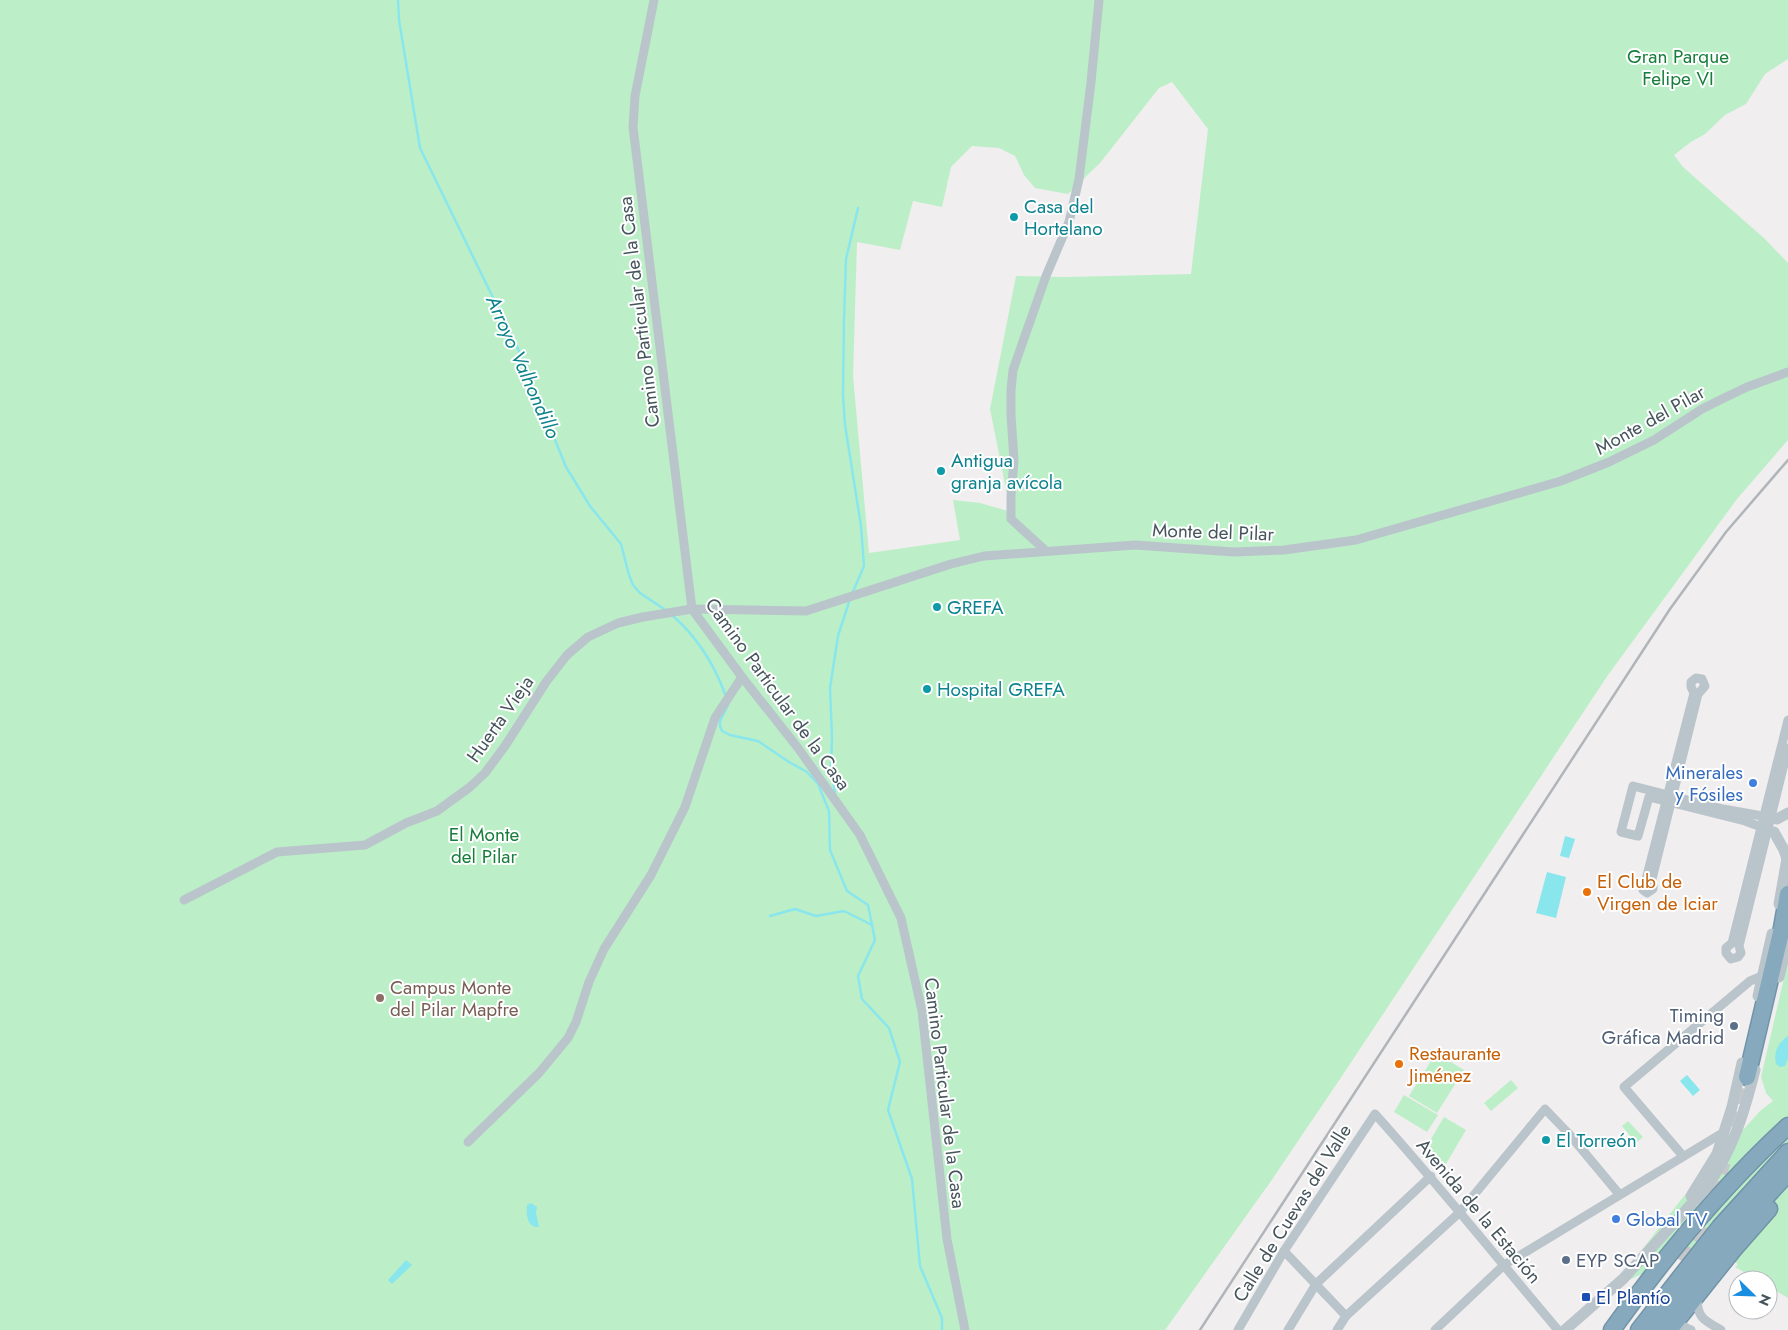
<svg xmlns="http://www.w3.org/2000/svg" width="1788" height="1330" viewBox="0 0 1788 1330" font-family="Jost,sans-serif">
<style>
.green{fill:#bcefc8;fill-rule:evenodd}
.water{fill:#89e6ec}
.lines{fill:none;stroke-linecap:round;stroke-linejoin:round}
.stream{stroke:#89e6ec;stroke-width:2.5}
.motorway-tunnel{stroke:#c6c8ca;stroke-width:16;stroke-dasharray:16 8;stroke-linecap:butt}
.motorway-casing{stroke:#7194a9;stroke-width:19}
.minor{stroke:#bac5cb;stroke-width:9}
.tertiary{stroke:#bac5cb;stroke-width:11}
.motorway{stroke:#86a9bd;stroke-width:16}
.rail{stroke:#b0b5b9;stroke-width:2.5}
.culture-dot{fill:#0f9aa8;stroke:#fff;stroke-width:2}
.shop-dot{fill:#3f7fe0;stroke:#fff;stroke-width:2}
.food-dot{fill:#e8710a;stroke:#fff;stroke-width:2}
.education-dot{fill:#8d6e63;stroke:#fff;stroke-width:2}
.service-dot{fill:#5c6f8a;stroke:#fff;stroke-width:2}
.transit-dot{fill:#1a4fb4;stroke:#fff;stroke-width:2}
.labels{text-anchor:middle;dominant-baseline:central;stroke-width:4;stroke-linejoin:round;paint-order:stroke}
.park-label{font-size:19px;fill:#177d3b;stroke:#fff}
.culture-label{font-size:19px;fill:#0d838f;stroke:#fff;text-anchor:start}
.street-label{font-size:19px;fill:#46555c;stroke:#fff}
.shop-label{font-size:19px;fill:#366cbe;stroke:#fff;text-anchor:end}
.food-label{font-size:19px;fill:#c56008;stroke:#fff;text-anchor:start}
.education-label{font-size:19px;fill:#785e54;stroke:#fff;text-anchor:start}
.service-label{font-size:19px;fill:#4e5e75;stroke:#fff;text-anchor:end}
.transit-label{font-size:19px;fill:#164399;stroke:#fff;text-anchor:start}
.water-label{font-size:20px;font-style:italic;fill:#0d838b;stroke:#fff}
</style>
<rect width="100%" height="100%" fill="#f1eeef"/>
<g class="green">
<path d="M 0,0 L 1788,0 L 1788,59 L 1765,74 L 1746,104 L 1725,115 L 1705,134 L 1691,142 L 1674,155 L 1683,167 L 1765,239 L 1788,263 L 1788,440 L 1737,499 L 1608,675 L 1340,1079 L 1271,1181 L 1165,1330 L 0,1330 ZM 1172,82 L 1208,129 L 1191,274 L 1067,277 L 1016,276 L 990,409 L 1008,499 L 1008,511 L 980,503 L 953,500 L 960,540 L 869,553 L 853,376 L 857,242 L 900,250 L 913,201 L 942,207 L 951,167 L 972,146 L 999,148 L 1015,156 L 1024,175 L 1035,188 L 1068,194 L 1100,163 L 1159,88 Z"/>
<path d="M 1788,961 L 1788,1298 L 1768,1286 L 1768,1280 L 1758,1280 L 1735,1267 L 1738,1264 L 1706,1244 L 1612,1288 L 1684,1196 L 1760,1111 L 1773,1101 L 1766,1093 L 1761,1077 Z"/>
<path d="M 1436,1053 L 1464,1070 L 1437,1113 L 1409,1096 Z"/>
<path d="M 1511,1080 L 1518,1088 L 1491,1111 L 1484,1103 Z"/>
<path d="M 1404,1095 L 1438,1115 L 1427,1132 L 1394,1112 Z"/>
<path d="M 1444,1117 L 1466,1130 L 1443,1169 L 1421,1156 Z"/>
<path d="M 1628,1121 L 1643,1137 L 1636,1143 L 1622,1126 Z"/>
</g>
<g class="water">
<path d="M 1565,836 L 1575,839 L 1569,858 L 1560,856 Z"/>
<path d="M 1547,872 L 1566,877 L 1556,918 L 1536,913 Z"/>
<path d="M 1788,1036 L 1788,1059 L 1785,1066 L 1780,1067 L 1776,1064 C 1773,1052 1778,1043 1788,1036 Z"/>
<path d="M 1687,1075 L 1700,1090 L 1693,1096 L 1680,1081 Z"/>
<path d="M 531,1203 L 537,1207 L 536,1213 L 539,1227 C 527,1228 526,1214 527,1205 Z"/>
<path d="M 406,1260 L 412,1265 L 392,1284 L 388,1280 Z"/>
</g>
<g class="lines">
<g class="stream">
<path d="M 398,0 L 399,20 L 420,148 L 520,353 L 566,467 L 590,506 L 621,544 L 629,575 L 633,585 L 640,593 L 667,611"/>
<path d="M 852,594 L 864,566 L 861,526 L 845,425 L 843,395 L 844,319 L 846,259 L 858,208"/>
<path d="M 673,616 C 697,637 714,664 725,694"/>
<path d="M 728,705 L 720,721 L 720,726 L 722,731 L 730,735 L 758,741 L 789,762 L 807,772 L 818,784 L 829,811 L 830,850 L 847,891 L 868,905 L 875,940 L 858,976 L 862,999 L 889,1028 L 900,1062 L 888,1110 L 912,1179 L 920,1266 L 942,1318 L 942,1330"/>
<path d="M 835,793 L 831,768 L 832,736 L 830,688 L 838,636 L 850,599"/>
<path d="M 770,916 L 795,909 L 816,916 L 844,911 L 872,925"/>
</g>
<g class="motorway-tunnel">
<path d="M 1733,1127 L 1747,1077"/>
<path d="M 1680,1260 L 1699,1228 L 1723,1162"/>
</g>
<defs>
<g id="motorway">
<path d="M 1747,1077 L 1782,928 L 1788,894"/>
<path d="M 1612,1330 C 1664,1257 1722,1187 1788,1126"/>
<path d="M 1639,1330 L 1720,1227 L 1788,1152"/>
<path d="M 1656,1330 L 1729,1237 L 1788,1173"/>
<path d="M 1669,1330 L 1733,1250 L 1769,1209"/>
</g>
</defs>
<use href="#motorway" class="motorway-casing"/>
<g class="minor">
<path d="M 654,0 L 635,96 L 633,127 L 692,609 L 742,677 L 798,748 L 860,835 L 901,918 L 922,1011 L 947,1239 L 965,1330"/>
<path d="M 1046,551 L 1011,519 L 1011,496 L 1014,460 L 1011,415 L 1011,390 L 1013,370 L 1046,276 L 1069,222 L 1079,179 L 1091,82 L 1099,0"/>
<path d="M 1696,678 L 1702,679 L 1705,686 L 1698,694 L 1651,883 L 1653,886 L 1653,889 L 1647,893 L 1643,890 L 1642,885 L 1645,883 L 1694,693 L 1691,687 L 1691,682 Z"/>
<path d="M 1788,720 L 1732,943 L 1726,948 L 1726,953 L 1731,959 L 1738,957 L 1741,953 L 1739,946 L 1788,748"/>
<path d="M 1764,828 L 1745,821 L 1649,797 L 1638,836 L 1621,832 L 1633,786 L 1723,809 L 1768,817"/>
<path d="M 184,900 L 277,852 L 365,845 L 406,823 L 437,811 L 470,787 L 485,773 L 505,746 L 546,682 L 567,655 L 588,637 L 618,623 L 643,617 L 692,609 L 806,611 L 951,564 L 984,556 L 1135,545 L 1234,552 L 1284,550 L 1356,540 L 1561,481 L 1609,462 L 1654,440 L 1702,409 L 1724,398 L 1747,387 L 1788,372"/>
<path d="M 468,1142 L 539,1073 L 568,1038 L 576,1022 L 589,982 L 604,949 L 651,875 L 685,807 L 715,718 L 742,677"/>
<path d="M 1683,1156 L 1624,1087 L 1750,981 L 1762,976"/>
<path d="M 1284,1251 L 1346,1316"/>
<path d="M 1697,1297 C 1697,1318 1704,1320 1721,1330"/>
<path d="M 1672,1327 L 1684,1327 L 1691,1330"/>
<path d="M 1238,1330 L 1284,1251 L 1375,1114 C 1438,1184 1497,1258 1558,1330"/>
<path d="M 1288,1330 L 1316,1284 L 1431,1176"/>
<path d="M 1337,1330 L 1346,1316 L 1459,1213 L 1545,1109 L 1569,1134 L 1619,1194"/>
<path d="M 1435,1330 L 1504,1265 L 1724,1132"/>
</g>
<g class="tertiary">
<path d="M 1777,819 L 1788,813"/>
<path d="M 1774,832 L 1784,850 L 1787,859"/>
<path d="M 1779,904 L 1788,853"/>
<path d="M 1779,977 L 1788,940"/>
<path d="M 1758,996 L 1772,934"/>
<path d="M 1691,1196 L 1717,1154 L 1732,1107 L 1742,1063"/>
<path d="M 1565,1330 L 1623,1279 L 1706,1188 C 1733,1150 1744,1114 1755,1070"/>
</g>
<use href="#motorway" class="motorway"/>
<path class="rail" d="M 1200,1330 L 1670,609 L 1726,532 L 1788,460"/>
</g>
<g class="culture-dot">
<circle cx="1014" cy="217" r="5"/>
<circle cx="941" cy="471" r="5"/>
<circle cx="937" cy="607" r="5"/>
<circle cx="927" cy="689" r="5"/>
<circle cx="1546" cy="1140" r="5"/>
</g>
<g class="shop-dot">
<circle cx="1753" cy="783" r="5"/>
<circle cx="1616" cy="1219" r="5"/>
</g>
<g class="food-dot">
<circle cx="1587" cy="892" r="5"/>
<circle cx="1399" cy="1064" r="5"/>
</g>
<circle class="education-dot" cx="380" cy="998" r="5"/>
<g class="service-dot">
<circle cx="1734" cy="1026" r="5"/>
<circle cx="1566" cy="1260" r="5"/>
</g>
<rect class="transit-dot" x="1581" y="1292" width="10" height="10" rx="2.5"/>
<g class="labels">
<g class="park-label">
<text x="1678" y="56">Gran Parque<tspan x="1678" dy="22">Felipe VI</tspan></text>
<text x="484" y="834">El Monte<tspan x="484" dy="22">del Pilar</tspan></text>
</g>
<g class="culture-label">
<text x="1024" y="206">Casa del<tspan x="1024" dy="22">Hortelano</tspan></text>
<text x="951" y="460">Antigua<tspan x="951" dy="22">granja avícola</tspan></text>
<text x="947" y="607">GREFA</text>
<text x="937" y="689">Hospital GREFA</text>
<text x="1556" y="1140">El Torreón</text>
</g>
<g class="street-label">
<text transform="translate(639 312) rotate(-97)">Camino Particular de la Casa</text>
<text transform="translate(1650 420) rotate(-29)">Monte del Pilar</text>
<text transform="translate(1213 532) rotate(2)">Monte del Pilar</text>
<text transform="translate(778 694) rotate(54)">Camino Particular de la Casa</text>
<text transform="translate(500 719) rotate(-55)">Huerta Vieja</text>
<text transform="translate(945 1093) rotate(83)">Camino Particular de la Casa</text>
<text transform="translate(1479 1211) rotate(50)">Avenida de la Estación</text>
<text transform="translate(1292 1213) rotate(-58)">Calle de Cuevas del Valle</text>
</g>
<g class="shop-label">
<text x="1743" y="772">Minerales<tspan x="1743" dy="22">y Fósiles</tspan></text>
<text x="1626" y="1219" text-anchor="start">Global TV</text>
</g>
<g class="food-label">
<text x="1597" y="881">El Club de<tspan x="1597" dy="22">Virgen de Iciar</tspan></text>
<text x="1409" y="1053">Restaurante<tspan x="1409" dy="22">Jiménez</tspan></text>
</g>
<g class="education-label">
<text x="390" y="987">Campus Monte<tspan x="390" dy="22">del Pilar Mapfre</tspan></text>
</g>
<g class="service-label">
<text x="1724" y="1015">Timing<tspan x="1724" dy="22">Gráfica Madrid</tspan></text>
<text x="1576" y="1260" text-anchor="start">EYP SCAP</text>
</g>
<g class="transit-label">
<text x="1596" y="1297">El Plantío</text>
</g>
<g class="water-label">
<text transform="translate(523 367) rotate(66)">Arroyo Valhondillo</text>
</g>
</g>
<g transform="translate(1753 1295) rotate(113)"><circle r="24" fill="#ffffff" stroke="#b5bbbe"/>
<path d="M0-4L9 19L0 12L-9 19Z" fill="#198ee1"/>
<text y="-8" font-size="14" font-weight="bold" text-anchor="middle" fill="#46555c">N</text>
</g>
</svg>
